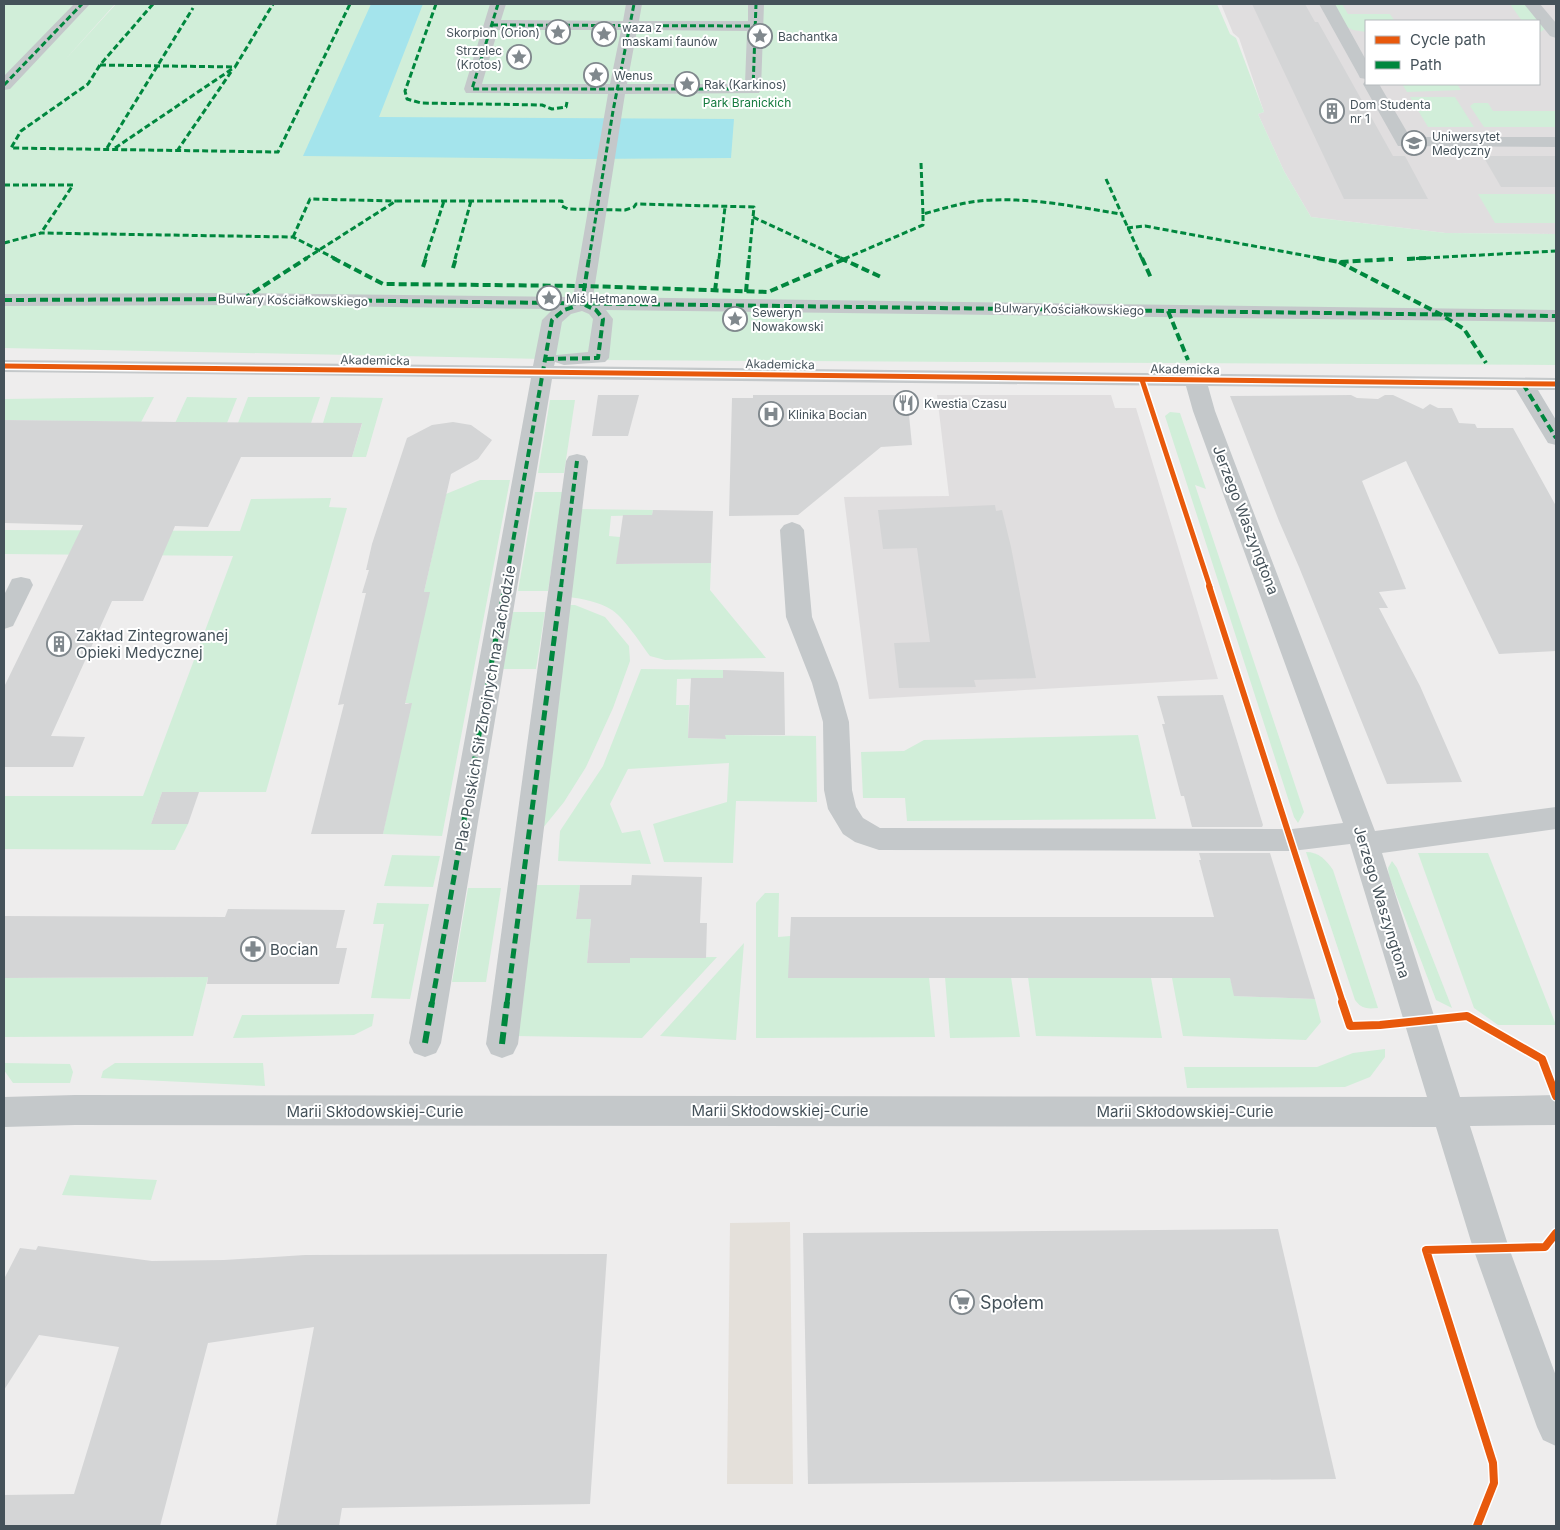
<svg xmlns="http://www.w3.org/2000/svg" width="1560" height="1530" viewBox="0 0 1560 1530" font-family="Inter,sans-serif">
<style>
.commercial{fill:#e4e0da}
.education{fill:#e0dedf;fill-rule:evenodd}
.green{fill:#d1eed9}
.water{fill:#a4e4ec}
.building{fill:#d4d5d6}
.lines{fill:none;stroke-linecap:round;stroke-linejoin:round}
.minor{fill:#c4c8ca;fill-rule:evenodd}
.quiet-far3{stroke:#00873e;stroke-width:3;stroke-dasharray:6 3;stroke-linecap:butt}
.quiet-far2{stroke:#00873e;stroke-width:4;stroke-dasharray:8 4;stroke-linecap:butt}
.quiet-far1{stroke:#00873e;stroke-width:5;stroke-dasharray:10 5;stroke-linecap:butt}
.quiet{stroke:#00873e;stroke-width:6;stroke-dasharray:12 6;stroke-linecap:butt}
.cycleway-far2-casing{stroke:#fff;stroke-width:8}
.cycleway-far1-casing{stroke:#fff;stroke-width:9}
.cycleway-casing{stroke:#fff;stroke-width:11}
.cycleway-far2{stroke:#e8590c;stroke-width:5}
.cycleway-far1{stroke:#e8590c;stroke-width:6}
.cycleway{stroke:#e8590c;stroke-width:8}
.labels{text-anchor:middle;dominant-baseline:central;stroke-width:4;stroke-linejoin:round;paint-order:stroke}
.far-poi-label{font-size:12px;fill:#45525a;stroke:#fff;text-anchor:start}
.far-park-label{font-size:12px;fill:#157b3f;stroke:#fff}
.far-street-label{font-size:12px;fill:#45525a;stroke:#fff}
.street-label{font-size:15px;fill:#45525a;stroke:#fff}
.poi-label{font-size:15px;fill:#45525a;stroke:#fff;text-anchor:start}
.near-poi-label{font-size:18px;fill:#45525a;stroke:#fff;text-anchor:start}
</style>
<rect width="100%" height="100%" fill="#eeeded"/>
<path class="commercial" d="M 790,1222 L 793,1484 L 727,1484 L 730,1223 Z"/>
<g class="education">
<path d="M 1221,4 L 1556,4 L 1556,234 L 1446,233 L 1311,217 L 1284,171 L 1258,114 L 1264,112 L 1239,38 L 1233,33 ZM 1366,21 L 1539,21 L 1539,84 L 1366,84 Z"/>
<path d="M 937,395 L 1111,395 L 1115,408 L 1136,408 L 1218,679 L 869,699 L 844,497 L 949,496 Z"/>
</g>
<g class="green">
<path d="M 4,4 L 115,4 L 63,62 L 116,4 L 1217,4 L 1230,34 L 1236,38 L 1264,112 L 1258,114 L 1284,171 L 1311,217 L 1446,233 L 1556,234 L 1556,365 L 594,360 L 4,348 Z"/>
<path d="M 1332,4 L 1342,4 L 1348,14 L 1390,14 L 1394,20 L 1522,21 L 1510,4 L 1525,4 L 1545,29 L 1539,33 L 1539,21 L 1366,21 L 1366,32 L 1353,30 L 1345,26 Z"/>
<path d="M 1402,84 L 1457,84 L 1461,90 L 1407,92 Z"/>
<path d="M 1410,97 L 1455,97 L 1474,127 L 1428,127 Z"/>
<path d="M 1474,103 L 1488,103 L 1493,111 L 1556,111 L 1556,127 L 1484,127 L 1470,106 Z"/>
<path d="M 1478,194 L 1556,194 L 1556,223 L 1495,223 Z"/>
<path d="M 154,397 L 124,455 L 130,422 L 4,420 L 4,399 Z"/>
<path d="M 187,397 L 237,398 L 227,423 L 160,456 Z"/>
<path d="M 248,397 L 320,397 L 311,423 L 238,423 Z"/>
<path d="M 331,397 L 383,398 L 366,457 L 352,457 L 362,424 L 323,423 Z"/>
<path d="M 550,400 L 575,400 L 564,473 L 538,473 Z"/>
<path d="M 1170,412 L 1180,413 L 1206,489 L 1195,485 L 1304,812 L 1298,823 L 1294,817 L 1165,416 Z"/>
<path d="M 480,480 L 510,480 L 442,836 L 383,834 L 409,703 L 405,703 L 428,592 L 424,592 L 446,494 Z"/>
<path d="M 535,492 L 563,492 L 548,591 L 518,591 Z"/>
<path d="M 331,498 L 329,507 L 347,508 L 266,792 L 162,792 L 151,824 L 188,824 L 175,850 L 4,849 L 4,796 L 143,796 L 233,556 L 4,554 L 4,530 L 240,531 L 251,499 Z"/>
<path d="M 578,509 L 653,510 L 652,515 L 611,516 L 609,536 L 620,537 L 617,564 L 711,563 L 710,590 L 766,658 L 665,660 L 650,656 C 640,643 626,620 612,610 C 600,602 581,598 566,597 Z"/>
<path d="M 564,605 L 575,605 L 605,617 L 629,646 L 630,661 L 613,708 L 586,767 L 564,802 L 538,834 Z"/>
<path d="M 513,612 L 545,612 L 536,669 L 503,669 Z"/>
<path d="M 641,669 L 723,670 L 723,678 L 677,679 L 676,705 L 689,705 L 688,738 L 725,739 L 725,735 L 816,736 L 817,802 L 736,801 L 733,863 L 664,862 L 653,824 L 727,802 L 729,763 L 628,769 L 610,804 L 622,833 L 640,830 L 651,864 L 558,861 L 560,831 L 603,766 Z"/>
<path d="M 1138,735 L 1156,819 L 907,821 L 905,798 L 863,798 L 861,752 L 904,751 L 924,740 Z"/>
<path d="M 1306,852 C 1319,852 1326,860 1333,870 L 1378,1008 C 1367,1009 1362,1009 1355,1000 Z"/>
<path d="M 1418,853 L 1488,853 L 1556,1025 L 1498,1025 L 1474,1008 Z"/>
<path d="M 392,855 L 440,856 L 433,887 L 384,886 Z"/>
<path d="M 1392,861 L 1397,868 L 1452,1008 L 1436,1000 L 1389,876 L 1388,868 Z"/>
<path d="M 534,885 L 580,885 L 576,919 L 591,919 L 587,963 L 630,963 L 630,958 L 717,957 L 642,1038 L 514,1036 Z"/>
<path d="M 468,888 L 501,888 L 486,982 L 452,982 Z"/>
<path d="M 765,893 L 779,893 L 778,937 L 790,936 L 929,977 L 935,1037 L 756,1038 L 756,903 Z"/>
<path d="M 377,903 L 429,904 L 410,999 L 371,998 L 384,924 L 373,924 Z"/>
<path d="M 744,943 L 736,1040 L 660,1036 Z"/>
<path d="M 208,977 L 193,1036 L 4,1037 L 4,978 Z"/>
<path d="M 945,977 L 1011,977 L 1020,1037 L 950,1038 Z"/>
<path d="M 1028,977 L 1151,978 L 1162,1038 L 1036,1036 Z"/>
<path d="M 1172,978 L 1230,978 L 1235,996 L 1315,999 L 1321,1022 L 1306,1040 L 1183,1036 Z"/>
<path d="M 374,1014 L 372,1026 L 354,1035 L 233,1038 L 242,1015 Z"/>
<path d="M 1385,1049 L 1385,1057 L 1370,1077 L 1345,1087 L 1187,1088 L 1184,1067 L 1317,1067 L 1353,1053 Z"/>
<path d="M 4,1063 L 70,1064 L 73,1072 L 70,1083 L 13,1083 L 4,1070 Z"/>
<path d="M 115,1063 L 263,1063 L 265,1086 L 101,1078 L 103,1071 Z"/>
<path d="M 70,1175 L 157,1180 L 151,1200 L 62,1195 Z"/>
</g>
<path class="water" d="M 371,4 L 423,4 L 379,117 L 734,119 L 731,158 L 582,159 L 303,156 Z"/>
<g class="building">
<path d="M 1252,4 L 1305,4 L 1315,22 L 1318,22 L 1393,156 L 1405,156 L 1428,199 L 1344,199 Z"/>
<path d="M 1483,156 L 1556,156 L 1556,187 L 1501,187 Z"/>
<path d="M 598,395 L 639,395 L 628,436 L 592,436 Z"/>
<path d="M 753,395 L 907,395 L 912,445 L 881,447 L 798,515 L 729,516 L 732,398 L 753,398 Z"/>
<path d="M 1351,395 L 1357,398 L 1378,399 L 1385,395 L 1393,395 L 1423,409 L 1430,404 L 1438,408 L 1452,408 L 1459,423 L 1475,424 L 1477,428 L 1513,428 L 1556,506 L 1556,651 L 1499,654 L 1406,461 L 1362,481 L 1406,589 L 1379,592 L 1388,608 L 1379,608 L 1420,686 L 1462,782 L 1387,784 L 1299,567 L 1279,521 L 1230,396 Z"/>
<path d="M 4,420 L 179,422 L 362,423 L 352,457 L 241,457 L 208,527 L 175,526 L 143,601 L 112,601 L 51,736 L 85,737 L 73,767 L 4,767 L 4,687 L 83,525 L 4,523 Z"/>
<path d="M 453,422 L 471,425 L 492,440 L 478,459 L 451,474 L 424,592 L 430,592 L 405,704 L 412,703 L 383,834 L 311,834 L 344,704 L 338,705 L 366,593 L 362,593 L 369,570 L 366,570 L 372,544 L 407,438 L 432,425 Z"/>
<path d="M 995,505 L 996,511 L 1002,510 L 1011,547 L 1036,678 L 974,680 L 976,687 L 899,688 L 894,643 L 930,642 L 917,548 L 883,549 L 878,510 Z"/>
<path d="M 653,510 L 713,511 L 711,563 L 616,564 L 623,515 L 652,515 Z"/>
<path d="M 723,670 L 784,672 L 785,735 L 725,735 L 726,739 L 688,738 L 691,678 L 723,678 Z"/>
<path d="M 1223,695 L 1263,825 L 1262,827 L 1192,827 L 1184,796 L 1181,796 L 1162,724 L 1165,724 L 1157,696 Z"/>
<path d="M 162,792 L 199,792 L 188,824 L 151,824 Z"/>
<path d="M 1199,853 L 1270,853 L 1315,999 L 1234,996 L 1230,978 L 788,978 L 791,917 L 1214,917 L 1199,860 L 1201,860 Z"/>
<path d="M 632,875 L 702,877 L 700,923 L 707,923 L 706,958 L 630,958 L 630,963 L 587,963 L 591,919 L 576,919 L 580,885 L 631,885 Z"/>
<path d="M 228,909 L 345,910 L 336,948 L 347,948 L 339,984 L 207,984 L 208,977 L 4,978 L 4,916 L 225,917 Z"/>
<path d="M 1278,1229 L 1336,1479 L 808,1484 L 803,1233 Z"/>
<path d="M 38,1246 L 152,1261 L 224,1260 L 305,1255 L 607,1254 L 590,1504 L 342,1508 L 339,1526 L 276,1526 L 314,1327 L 208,1343 L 160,1526 L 4,1526 L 4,1495 L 74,1494 L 119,1347 L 39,1335 L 4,1390 L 4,1279 L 20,1248 L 36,1250 Z"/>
</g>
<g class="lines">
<g class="minor">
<path d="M 74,4 L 90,4 L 10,89 L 4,90 L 4,76 Z"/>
<path d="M 490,4 L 506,4 L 501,20 L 623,21 L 626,4 L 642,4 L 639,21 L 748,21 L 748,4 L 764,4 L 761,89 L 759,93 L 625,94 L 593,297 L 1556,310 L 1556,322 L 606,310 L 613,319 L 609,358 L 605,362 L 564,365 L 555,362 L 554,366 L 1556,378 L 1556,390 L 1538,390 L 1556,420 L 1556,445 L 1548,443 L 1516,390 L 1208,386 L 1215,411 L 1375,831 L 1556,807 L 1556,829 L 1382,853 L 1460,1097 L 1556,1095 L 1556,1125 L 1470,1126 L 1509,1248 L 1556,1376 L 1556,1446 L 1543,1440 L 1537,1427 L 1473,1248 L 1436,1127 L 75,1125 L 4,1127 L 4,1097 L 75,1095 L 1427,1097 L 1350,844 L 1292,851 L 879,850 L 855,842 L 843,834 L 828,809 L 824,790 L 823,722 L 812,683 L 786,617 L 780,530 L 784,525 L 792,522 L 800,525 L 804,530 L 812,617 L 838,683 L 849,722 L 852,790 L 856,807 L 863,818 L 880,828 L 1292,829 L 1343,823 L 1193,411 L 1186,386 L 552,379 L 441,1043 L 436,1053 L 425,1057 L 414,1053 L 409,1043 L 531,378 L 4,372 L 4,360 L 533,366 L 542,320 L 553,309 L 243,305 L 4,306 L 4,294 L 243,293 L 573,297 L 608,94 L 466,93 L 464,89 ZM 498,30 L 621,30 L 610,84 L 482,84 ZM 637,30 L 747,31 L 745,84 L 627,84 ZM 582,311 L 589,314 L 593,319 L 588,352 L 556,355 L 562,322 L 571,314 Z"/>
<path d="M 1319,4 L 1335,4 L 1366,60 L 1366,79 L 1360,78 L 1358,74 Z"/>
<path d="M 1524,4 L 1540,4 L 1556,23 L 1556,38 L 1550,36 Z"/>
<path d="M 1366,80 L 1366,84 L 1379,84 L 1410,137 L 1556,137 L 1556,147 L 1398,146 L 1363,84 Z"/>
<path d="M 577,454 L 585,456 L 588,461 L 518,1044 L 513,1054 L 502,1058 L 491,1054 L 486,1044 L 566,461 L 569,456 Z"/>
<path d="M 21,577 L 30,579 L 33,585 L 13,626 L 4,629 L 4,595 L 12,579 Z"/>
</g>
<g class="quiet-far3">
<path d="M 153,4 L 100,65 L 88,84 L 21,131 L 11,148 L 278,152 L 350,4"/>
<path d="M 436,4 L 405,91 L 407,99 L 421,103 L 542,105 L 552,109 L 566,107 L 567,102"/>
<path d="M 498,4 L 472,89 L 753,89 L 756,4"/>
<path d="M 492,25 L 755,26"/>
<path d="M 100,65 L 235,67 L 273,4"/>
<path d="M 4,85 L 82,4"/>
<path d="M 107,148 L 193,8"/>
<path d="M 115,148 L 235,67"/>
<path d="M 177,151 L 231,72"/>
<path d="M 921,163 L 923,214"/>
<path d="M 1106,179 L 1142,259"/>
<path d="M 4,185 L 73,185 L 41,233"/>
<path d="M 753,217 L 843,259"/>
<path d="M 1127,228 L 1145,226 L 1324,259"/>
<path d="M 293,237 L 310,199 L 396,201"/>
<path d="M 4,243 L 41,233 L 293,237 L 336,259"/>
<path d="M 305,259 L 396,201 L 562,201 L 562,206 L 568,209 L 625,210 L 634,207 L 636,204 L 754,207 L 749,259"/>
<path d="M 425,259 L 444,201"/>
<path d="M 455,259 L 471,201"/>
<path d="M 589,259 L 613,111 L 634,4"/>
<path d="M 719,259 L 725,207"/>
<path d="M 844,259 L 923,225 L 923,214 C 942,209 960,203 979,201 C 1027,196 1075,207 1121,214"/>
<path d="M 1389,259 L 1393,259"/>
<path d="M 1407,259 L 1556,251"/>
</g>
<g class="quiet-far2">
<path d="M 333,258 L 383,284 L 585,286 L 768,292 L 847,258"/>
<path d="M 840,258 L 883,278"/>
<path d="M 1142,258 L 1151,278"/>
<path d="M 1317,258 L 1339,262 L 1393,259"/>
<path d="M 1407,259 L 1426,258"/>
<path d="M 1339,262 L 1440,314 L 1464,329 L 1486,363"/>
<path d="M 423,267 L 426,258"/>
<path d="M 453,268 L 456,258"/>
<path d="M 715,291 L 719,258"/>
<path d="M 746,292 L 749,258"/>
<path d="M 243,299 L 307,258"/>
<path d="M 4,300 L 243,299 L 1556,316"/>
<path d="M 582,303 L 589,258"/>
<path d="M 1168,311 L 1188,360"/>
<path d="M 546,359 L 598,358 L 603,319 L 596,310 L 585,305"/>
<path d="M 1523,384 L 1556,438"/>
<path d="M 505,587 L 552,320 L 564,310 L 576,306"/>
<path d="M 561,587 L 577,461"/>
</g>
<g class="quiet-far1">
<path d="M 432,1003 L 505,586"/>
<path d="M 507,1003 L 561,586"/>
</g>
<g class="quiet">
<path d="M 425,1043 L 432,1002"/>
<path d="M 502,1044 L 507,1002"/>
</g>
<defs>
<g id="cycleway-far2">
<path d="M 4,366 L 1556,384"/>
<path d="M 1142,380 L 1210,587"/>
</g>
<path id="cycleway-far1" d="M 1209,586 L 1343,1003"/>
<g id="cycleway">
<path d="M 1342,1002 L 1350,1026 L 1380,1025 L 1467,1016 L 1542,1059 L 1556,1096"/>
<path d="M 1477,1526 L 1494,1483 L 1493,1463 L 1426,1250 L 1545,1247 L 1556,1233"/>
</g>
</defs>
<use href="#cycleway-far2" class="cycleway-far2-casing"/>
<use href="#cycleway-far1" class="cycleway-far1-casing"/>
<use href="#cycleway" class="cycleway-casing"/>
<use href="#cycleway-far2" class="cycleway-far2"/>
<use href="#cycleway-far1" class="cycleway-far1"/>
<use href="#cycleway" class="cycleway"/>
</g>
<defs>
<symbol id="sight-ring" viewBox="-11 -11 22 22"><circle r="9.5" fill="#fff" stroke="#80888d" stroke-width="1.5"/><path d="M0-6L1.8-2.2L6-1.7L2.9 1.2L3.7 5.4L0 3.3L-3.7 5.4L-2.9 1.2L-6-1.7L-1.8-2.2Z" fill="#80888d"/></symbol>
<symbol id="building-ring" viewBox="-11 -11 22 22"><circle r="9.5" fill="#fff" stroke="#80888d" stroke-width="1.5"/><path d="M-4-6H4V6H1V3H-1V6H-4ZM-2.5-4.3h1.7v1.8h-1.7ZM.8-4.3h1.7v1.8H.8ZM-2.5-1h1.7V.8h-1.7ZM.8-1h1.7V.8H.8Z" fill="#80888d"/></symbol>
<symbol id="university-ring" viewBox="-11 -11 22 22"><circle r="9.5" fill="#fff" stroke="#80888d" stroke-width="1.5"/><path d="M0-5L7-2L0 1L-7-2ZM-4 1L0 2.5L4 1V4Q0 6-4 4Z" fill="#80888d"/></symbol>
<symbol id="restaurant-ring" viewBox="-11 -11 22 22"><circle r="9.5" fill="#fff" stroke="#80888d" stroke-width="1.5"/><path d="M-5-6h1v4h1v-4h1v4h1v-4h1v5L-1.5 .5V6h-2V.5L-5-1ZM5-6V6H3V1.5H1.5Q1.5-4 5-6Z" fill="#80888d"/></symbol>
<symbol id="hospital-ring" viewBox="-11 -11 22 22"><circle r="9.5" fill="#fff" stroke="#80888d" stroke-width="1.5"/><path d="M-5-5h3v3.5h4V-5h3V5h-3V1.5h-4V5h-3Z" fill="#80888d"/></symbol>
<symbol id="pharmacy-ring" viewBox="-11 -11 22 22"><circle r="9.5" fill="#fff" stroke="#80888d" stroke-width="1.5"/><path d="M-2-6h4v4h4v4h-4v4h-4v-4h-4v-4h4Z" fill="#80888d"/></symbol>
<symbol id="supermarket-ring" viewBox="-11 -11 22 22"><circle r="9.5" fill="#fff" stroke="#80888d" stroke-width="1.5"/><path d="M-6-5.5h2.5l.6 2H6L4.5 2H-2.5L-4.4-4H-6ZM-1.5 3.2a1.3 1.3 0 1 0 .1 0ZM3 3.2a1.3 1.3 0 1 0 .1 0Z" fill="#80888d"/></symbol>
</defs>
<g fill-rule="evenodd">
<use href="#sight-ring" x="544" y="18" width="28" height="28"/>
<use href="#sight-ring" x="590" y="20" width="28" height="28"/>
<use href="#sight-ring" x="746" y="22" width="28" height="28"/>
<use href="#sight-ring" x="505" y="43" width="28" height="28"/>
<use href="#sight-ring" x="582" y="61" width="28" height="28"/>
<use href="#sight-ring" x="673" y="70" width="28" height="28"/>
<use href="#building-ring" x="1318" y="97" width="28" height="28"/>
<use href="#university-ring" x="1400" y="129" width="28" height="28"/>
<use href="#sight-ring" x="535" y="284" width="28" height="28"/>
<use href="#sight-ring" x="721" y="305" width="28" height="28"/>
<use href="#restaurant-ring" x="892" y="389" width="28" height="28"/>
<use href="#hospital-ring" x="757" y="400" width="28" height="28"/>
<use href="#building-ring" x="45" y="630" width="28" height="28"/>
<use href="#pharmacy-ring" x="239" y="935" width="28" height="28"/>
<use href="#supermarket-ring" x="948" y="1288" width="28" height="28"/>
</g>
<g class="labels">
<g class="far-poi-label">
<text x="622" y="27">waza z<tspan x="622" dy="14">maskami faunów</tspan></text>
<text x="540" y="32" text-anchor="end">Skorpion (Orion)</text>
<text x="778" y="36">Bachantka</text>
<text x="502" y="50" text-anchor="end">Strzelec<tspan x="502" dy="14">(Krotos)</tspan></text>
<text x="614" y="75">Wenus</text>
<text x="704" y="84">Rak (Karkinos)</text>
<text x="1350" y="104">Dom Studenta<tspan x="1350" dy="14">nr 1</tspan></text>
<text x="1432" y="136">Uniwersytet<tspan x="1432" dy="14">Medyczny</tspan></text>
<text x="566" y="298">Miś Hetmanowa</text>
<text x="752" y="312">Seweryn<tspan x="752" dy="14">Nowakowski</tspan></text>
<text x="924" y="403">Kwestia Czasu</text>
<text x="788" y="414">Klinika Bocian</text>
</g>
<g class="far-park-label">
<text x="747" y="102">Park Branickich</text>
</g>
<g class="far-street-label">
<text transform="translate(293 300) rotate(1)">Bulwary Kościałkowskiego</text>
<text transform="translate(1069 309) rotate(1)">Bulwary Kościałkowskiego</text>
<text transform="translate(375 360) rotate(1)">Akademicka</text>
<text transform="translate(780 364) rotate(1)">Akademicka</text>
<text transform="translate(1185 369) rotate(1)">Akademicka</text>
</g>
<g class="street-label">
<text transform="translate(1246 520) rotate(69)">Jerzego Waszyngtona</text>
<text transform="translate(485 708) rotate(-80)">Plac Polskich Sił Zbrojnych na Zachodzie</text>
<text transform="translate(1382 902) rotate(73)">Jerzego Waszyngtona</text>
<text x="780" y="1110">Marii Skłodowskiej-Curie</text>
<text x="375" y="1111">Marii Skłodowskiej-Curie</text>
<text x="1185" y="1111">Marii Skłodowskiej-Curie</text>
</g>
<g class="poi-label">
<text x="76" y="635">Zakład Zintegrowanej<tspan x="76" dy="17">Opieki Medycznej</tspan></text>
<text x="270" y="949">Bocian</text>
</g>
<g class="near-poi-label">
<text x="980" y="1302">Społem</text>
</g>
</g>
<rect width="1560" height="1530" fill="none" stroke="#45525a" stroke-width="10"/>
<rect x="1365" y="20" width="175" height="65" fill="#ffffff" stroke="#b5babd"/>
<rect x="1375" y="36" width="25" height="8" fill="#e8590c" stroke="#b5babd"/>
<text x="1410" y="45" font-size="15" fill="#45525a">Cycle path</text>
<rect x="1375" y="61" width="25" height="8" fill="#00873e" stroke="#b5babd"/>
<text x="1410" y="70" font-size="15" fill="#45525a">Path</text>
</svg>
